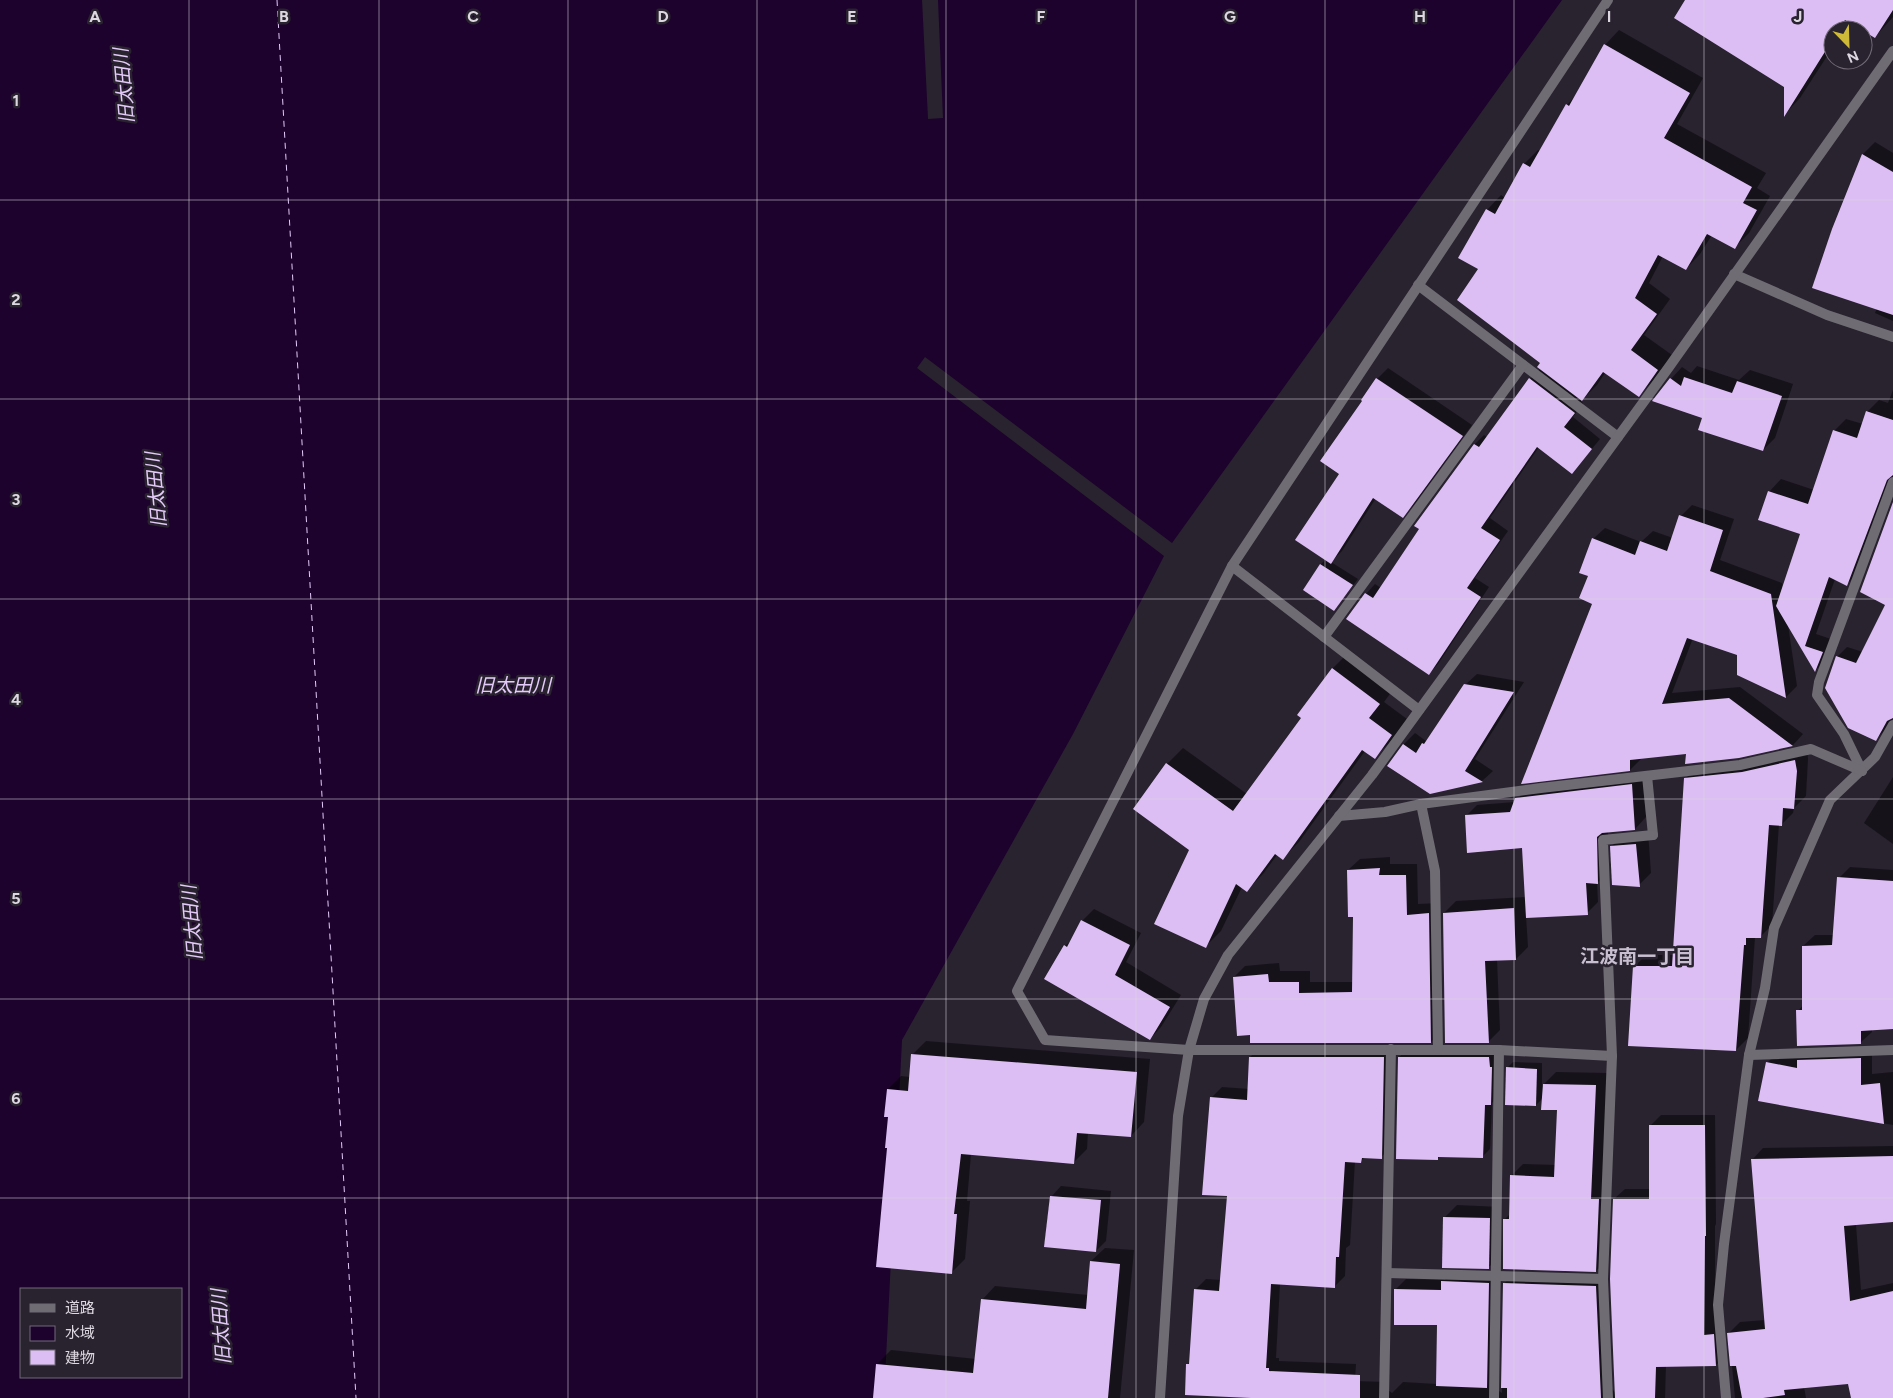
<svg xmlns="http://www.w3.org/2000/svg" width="1893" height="1398" viewBox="0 0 1893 1398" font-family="Figtree,'Noto Sans JP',sans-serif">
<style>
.water{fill:#1c022c;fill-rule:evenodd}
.shadow{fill:#0007}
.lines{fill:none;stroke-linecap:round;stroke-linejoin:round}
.ferry{stroke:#e4cbf9;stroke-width:1;stroke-dasharray:6 5;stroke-linecap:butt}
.building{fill:#dcbef5}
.service{stroke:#6f6c73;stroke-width:10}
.minor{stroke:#6f6c73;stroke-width:10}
.grid{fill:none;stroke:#dcd7e0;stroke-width:1;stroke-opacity:0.55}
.labels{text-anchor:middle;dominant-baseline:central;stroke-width:5;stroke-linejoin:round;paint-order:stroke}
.water-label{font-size:19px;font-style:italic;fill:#e4cbf9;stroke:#29222f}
.neighbourhood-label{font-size:19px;font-weight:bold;fill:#c8bfd0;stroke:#29222f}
.grid-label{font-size:16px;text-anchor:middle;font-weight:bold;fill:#dcd7e0;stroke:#29222f;stroke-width:5;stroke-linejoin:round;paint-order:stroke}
</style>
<rect width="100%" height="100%" fill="#29222f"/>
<path class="water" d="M 0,0 L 922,0 L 928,119 L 943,118 L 938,0 L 1562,0 L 1172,543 L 925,357 L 917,368 L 1164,556 L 1073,734 L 902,1040 L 884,1398 L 0,1398 ZM 21,1289 L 181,1289 L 181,1377 L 21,1377 Z"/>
<g class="shadow">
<path d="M 1687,0 L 1893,0 L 1893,17 L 1875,37 L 1849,21 L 1844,30 L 1833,30 L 1833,47 L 1800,98 L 1785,114 L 1785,87 Z"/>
<path d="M 1619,30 L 1703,78 L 1677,124 L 1766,173 L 1757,188 L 1770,196 L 1749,233 L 1735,247 L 1712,235 L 1700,254 L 1686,269 L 1663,256 L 1649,283 L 1670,299 L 1644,335 L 1672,355 L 1653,381 L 1639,395 L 1605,373 L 1597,385 L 1581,401 L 1583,403 L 1573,417 L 1600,439 L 1572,473 L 1539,447 L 1490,518 L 1508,531 L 1475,578 L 1489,587 L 1438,664 L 1429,674 L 1366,594 L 1375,584 L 1381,588 L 1421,529 L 1416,525 L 1475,444 L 1484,435 L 1487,437 L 1530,379 L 1541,368 L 1542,363 L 1480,269 L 1487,210 L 1501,195 L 1505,198 L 1524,164 L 1538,150 L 1541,151 L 1567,105 L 1576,95 L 1605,45 Z"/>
<path d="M 1875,142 L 1893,153 L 1893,321 L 1875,313 L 1877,308 L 1833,230 L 1863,154 Z"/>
<path d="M 1697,366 L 1739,380 L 1750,370 L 1793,384 L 1775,438 L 1763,450 L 1704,417 L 1671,379 L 1682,367 L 1691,373 Z"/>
<path d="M 1388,368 L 1472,425 L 1413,506 L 1402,516 L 1376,498 L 1342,551 L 1331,562 L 1358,579 L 1334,610 L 1320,565 L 1326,559 L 1340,473 L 1364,401 L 1363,400 L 1377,379 Z"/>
<path d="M 1893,390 L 1893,478 L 1859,572 L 1847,584 L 1835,579 L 1816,634 L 1834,640 L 1827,658 L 1816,670 L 1788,625 L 1797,686 L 1786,697 L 1738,674 L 1738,654 L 1693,638 L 1672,693 L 1740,687 L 1803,734 L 1793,745 L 1739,757 L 1687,753 L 1642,758 L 1630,770 L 1593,604 L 1589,575 L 1593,539 L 1605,528 L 1641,542 L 1653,531 L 1673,538 L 1681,516 L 1692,505 L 1734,519 L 1720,560 L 1782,583 L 1783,588 L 1802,534 L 1769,492 L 1781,479 L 1814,490 L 1834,431 L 1846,419 L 1863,424 L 1867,412 L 1879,400 L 1888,403 Z"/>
<path d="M 1893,516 L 1893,718 L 1886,729 L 1876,739 L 1837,657 L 1847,647 L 1863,652 L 1887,604 Z"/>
<path d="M 1348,653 L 1395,687 L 1384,702 L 1407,719 L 1391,741 L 1375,757 L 1365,751 L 1299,842 L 1283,858 L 1277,855 L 1263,874 L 1247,890 L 1242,887 L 1221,931 L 1205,947 L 1191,850 L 1134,809 L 1167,764 L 1183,748 L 1247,794 L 1303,718 L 1332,669 Z"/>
<path d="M 1477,674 L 1524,682 L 1475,759 L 1493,771 L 1482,781 L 1430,793 L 1389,766 L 1404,744 L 1415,733 L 1426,741 L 1433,734 L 1465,685 Z"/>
<path d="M 1807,748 L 1808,759 L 1806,796 L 1794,808 L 1793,813 L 1781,825 L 1779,824 L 1772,925 L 1760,937 L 1755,937 L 1748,1038 L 1736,1050 L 1634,967 L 1646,955 L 1674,955 L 1685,779 L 1697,767 L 1754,760 Z"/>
<path d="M 1642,774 L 1646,817 L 1635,829 L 1608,831 L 1609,871 L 1597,883 L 1598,902 L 1587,913 L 1526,916 L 1528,947 L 1516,959 L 1497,960 L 1500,1030 L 1488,1042 L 1444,913 L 1456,901 L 1526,897 L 1523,847 L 1466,816 L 1477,805 L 1515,802 L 1527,788 Z"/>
<path d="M 1893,777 L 1893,844 L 1864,823 Z"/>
<path d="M 1648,832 L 1651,873 L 1639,885 L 1611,847 L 1623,835 Z"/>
<path d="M 1390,857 L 1390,864 L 1417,864 L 1418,904 L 1440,903 L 1442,1030 L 1431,1042 L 1251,1033 L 1234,977 L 1245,966 L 1279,963 L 1280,971 L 1310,971 L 1310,982 L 1353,982 L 1354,915 L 1348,870 L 1360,859 Z"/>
<path d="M 1850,867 L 1893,870 L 1893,1028 L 1872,1029 L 1872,1032 L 1860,1043 L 1798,1011 L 1803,1005 L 1803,946 L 1815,935 L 1834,935 L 1839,878 Z"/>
<path d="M 1094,909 L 1141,933 L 1126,962 L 1181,995 L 1161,1027 L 1150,1039 L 1065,946 L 1073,939 L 1082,921 Z"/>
<path d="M 926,1041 L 1150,1059 L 1144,1122 L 1131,1136 L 1088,1132 L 1087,1149 L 1073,1163 L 971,1154 L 967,1201 L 970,1201 L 965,1259 L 951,1273 L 890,1116 L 888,1089 L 901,1076 L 910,1077 L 912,1055 Z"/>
<path d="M 1261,1047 L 1394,1047 L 1392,1147 L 1381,1157 L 1365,1157 L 1361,1161 L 1355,1161 L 1350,1245 L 1346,1248 L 1345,1276 L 1335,1286 L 1280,1284 L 1276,1358 L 1279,1358 L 1279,1361 L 1356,1364 L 1355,1381 L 1387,1382 L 1388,1390 L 1392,1393 L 1403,1382 L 1437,1384 L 1439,1324 L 1396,1289 L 1406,1279 L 1445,1280 L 1453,1271 L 1499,1272 L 1499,1391 L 1502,1393 L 1504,1284 L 1514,1273 L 1607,1275 L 1611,1387 L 1616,1394 L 1614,1199 L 1625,1189 L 1651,1189 L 1651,1125 L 1661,1115 L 1715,1115 L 1716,1224 L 1715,1226 L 1715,1325 L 1724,1324 L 1726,1354 L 1716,1365 L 1666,1365 L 1665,1398 L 1278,1398 L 1188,1364 L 1191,1361 L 1195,1290 L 1206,1279 L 1221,1280 L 1228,1195 L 1211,1098 L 1222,1087 L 1249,1089 L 1250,1057 Z"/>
<path d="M 1872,1047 L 1872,1074 L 1893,1072 L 1893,1125 L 1760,1100 L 1767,1063 L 1778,1052 Z"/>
<path d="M 1407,1050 L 1496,1050 L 1498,1096 L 1492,1103 L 1490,1149 L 1482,1157 L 1441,1155 L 1437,1159 L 1399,1057 Z"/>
<path d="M 1513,1062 L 1542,1063 L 1542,1086 L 1556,1072 L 1607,1073 L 1608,1259 L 1596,1271 L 1505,1219 L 1510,1214 L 1511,1176 L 1523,1164 L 1556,1165 L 1558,1109 L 1543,1098 L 1536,1105 L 1507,1068 Z"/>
<path d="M 1893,1146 L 1893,1221 L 1856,1225 L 1861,1290 L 1893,1283 L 1893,1398 L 1853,1398 L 1849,1382 L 1804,1387 L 1806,1398 L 1735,1398 L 1729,1333 L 1740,1322 L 1765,1320 L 1752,1160 L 1763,1148 Z"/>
<path d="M 1061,1186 L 1111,1191 L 1106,1241 L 1096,1251 L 1051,1197 Z"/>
<path d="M 1457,1205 L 1501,1207 L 1500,1256 L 1488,1268 L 1445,1217 Z"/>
<path d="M 1105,1248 L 1134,1250 L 1120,1398 L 874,1398 L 877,1364 L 891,1350 L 976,1359 L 982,1300 L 995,1286 L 1088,1295 L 1091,1261 Z"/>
</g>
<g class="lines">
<path class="ferry" d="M 277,0 L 356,1398"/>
</g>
<g class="building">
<path d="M 1685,0 L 1893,0 L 1893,10 L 1875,38 L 1845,20 L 1839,30 L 1833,30 L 1833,39 L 1784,117 L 1784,87 L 1674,18 Z"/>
<path d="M 1604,44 L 1690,93 L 1664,138 L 1752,187 L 1743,203 L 1757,210 L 1735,249 L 1707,234 L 1686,270 L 1658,255 L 1635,298 L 1657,314 L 1631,350 L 1658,370 L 1639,397 L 1603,372 L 1582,401 L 1537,367 L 1540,363 L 1457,300 L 1478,269 L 1458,258 L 1486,209 L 1495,214 L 1523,163 L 1530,167 L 1566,104 L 1569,106 Z"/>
<path d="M 1862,154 L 1893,172 L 1893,315 L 1812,288 L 1832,229 Z"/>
<path d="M 1684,377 L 1732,393 L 1737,381 L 1782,396 L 1763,451 L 1698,430 L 1702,418 L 1652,401 L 1670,378 L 1681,386 Z"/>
<path d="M 1376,378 L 1463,436 L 1403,518 L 1373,498 L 1331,564 L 1295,540 L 1339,474 L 1320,461 L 1362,401 L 1361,400 Z"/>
<path d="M 1529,378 L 1575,413 L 1564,427 L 1592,449 L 1572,474 L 1537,447 L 1481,528 L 1500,540 L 1467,588 L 1481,597 L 1429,675 L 1346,619 L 1365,593 L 1373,598 L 1419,529 L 1414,526 L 1474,444 L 1479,447 Z"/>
<path d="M 1866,411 L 1893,420 L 1893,475 L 1887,480 L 1847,586 L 1829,577 L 1805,646 L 1823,652 L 1815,672 L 1776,606 L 1800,534 L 1758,520 L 1768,491 L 1808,504 L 1833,430 L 1857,438 Z"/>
<path d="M 1893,502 L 1893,718 L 1887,721 L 1876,741 L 1848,728 L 1825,688 L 1836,656 L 1856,663 L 1885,605 L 1860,592 Z"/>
<path d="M 1679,515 L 1723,530 L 1710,571 L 1771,594 L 1786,698 L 1737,675 L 1737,655 L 1687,638 L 1662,704 L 1729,698 L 1793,746 L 1739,758 L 1685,764 L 1686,754 L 1630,760 L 1630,771 L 1521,784 L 1592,604 L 1579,598 L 1588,576 L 1579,573 L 1592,538 L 1635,555 L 1640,541 L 1667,551 Z"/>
<path d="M 1320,564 L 1353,585 L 1334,611 L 1303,590 Z"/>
<path d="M 1332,668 L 1380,704 L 1369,718 L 1392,735 L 1375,759 L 1362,750 L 1283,860 L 1275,854 L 1247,892 L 1236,884 L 1206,948 L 1154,924 L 1189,850 L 1133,809 L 1166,763 L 1233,811 L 1301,718 L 1297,715 Z"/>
<path d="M 1464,684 L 1514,692 L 1465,771 L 1483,782 L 1430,794 L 1387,766 L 1403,744 L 1416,753 L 1422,743 L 1424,744 Z"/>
<path d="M 1795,760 L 1797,771 L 1794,809 L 1783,808 L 1782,826 L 1769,825 L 1761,938 L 1746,938 L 1746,945 L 1744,945 L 1736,1051 L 1628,1046 L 1633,966 L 1672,966 L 1684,778 L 1742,772 Z"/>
<path d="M 1632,784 L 1635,830 L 1602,833 L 1597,837 L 1598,884 L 1586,883 L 1588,915 L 1526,918 L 1522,848 L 1467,853 L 1465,815 L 1510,812 L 1515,798 Z"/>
<path d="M 1636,844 L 1640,887 L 1612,885 L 1610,846 Z"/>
<path d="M 1380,868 L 1379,875 L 1406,875 L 1407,915 L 1429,913 L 1431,1043 L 1250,1043 L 1250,1035 L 1237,1036 L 1233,977 L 1268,974 L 1269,982 L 1299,982 L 1299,993 L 1352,992 L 1353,917 L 1348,917 L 1347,870 Z"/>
<path d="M 1837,877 L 1893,881 L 1893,1029 L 1861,1031 L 1861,1044 L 1797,1046 L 1796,1010 L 1802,1010 L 1802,946 L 1832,945 Z"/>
<path d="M 1514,908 L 1516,960 L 1485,961 L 1489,1043 L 1445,1043 L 1443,913 Z"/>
<path d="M 1081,920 L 1130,945 L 1115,975 L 1170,1007 L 1150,1040 L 1044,979 L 1064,945 L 1067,947 Z"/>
<path d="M 911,1054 L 1137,1072 L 1131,1137 L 1077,1133 L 1074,1164 L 961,1154 L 954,1214 L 957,1214 L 952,1274 L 876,1267 L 887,1148 L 885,1148 L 888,1117 L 884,1117 L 887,1089 L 908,1091 Z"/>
<path d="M 1249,1057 L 1384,1057 L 1382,1159 L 1362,1158 L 1361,1163 L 1345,1162 L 1339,1257 L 1336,1257 L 1335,1288 L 1271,1284 L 1266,1368 L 1269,1368 L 1269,1371 L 1360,1375 L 1360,1398 L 1251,1398 L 1185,1395 L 1186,1364 L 1189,1364 L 1194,1289 L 1219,1291 L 1227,1196 L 1202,1195 L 1210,1097 L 1247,1100 Z"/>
<path d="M 1398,1057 L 1489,1057 L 1490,1067 L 1492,1067 L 1491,1105 L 1485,1105 L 1483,1158 L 1438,1157 L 1438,1160 L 1396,1159 Z"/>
<path d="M 1861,1058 L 1861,1085 L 1880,1083 L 1884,1124 L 1758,1101 L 1766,1062 L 1797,1068 L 1797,1060 Z"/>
<path d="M 1506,1067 L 1537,1069 L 1536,1106 L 1505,1105 Z"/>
<path d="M 1543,1084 L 1596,1085 L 1591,1199 L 1599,1199 L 1596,1272 L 1503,1269 L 1503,1219 L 1509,1219 L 1510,1175 L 1554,1177 L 1557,1110 L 1541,1110 Z"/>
<path d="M 1649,1125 L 1705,1125 L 1706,1236 L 1705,1236 L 1704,1335 L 1714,1334 L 1716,1366 L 1656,1367 L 1655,1398 L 1615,1398 L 1610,1279 L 1613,1199 L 1649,1199 Z"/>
<path d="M 1893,1156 L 1893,1222 L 1844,1226 L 1850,1301 L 1893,1291 L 1893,1398 L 1851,1398 L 1848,1384 L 1784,1390 L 1785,1395 L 1763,1398 L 1742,1398 L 1736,1366 L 1730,1366 L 1727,1333 L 1765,1329 L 1751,1159 Z"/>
<path d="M 1050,1196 L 1101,1200 L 1096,1252 L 1044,1247 Z"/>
<path d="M 1443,1217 L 1490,1218 L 1489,1269 L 1442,1268 Z"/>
<path d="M 1090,1261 L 1120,1264 L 1108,1398 L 873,1398 L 876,1364 L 973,1373 L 981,1299 L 1086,1309 Z"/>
<path d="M 1441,1281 L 1489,1283 L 1487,1388 L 1436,1386 L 1437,1325 L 1394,1325 L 1394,1289 L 1441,1290 Z"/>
<path d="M 1503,1283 L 1596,1286 L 1601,1398 L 1507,1398 L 1507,1388 L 1501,1388 Z"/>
</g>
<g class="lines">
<g class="service">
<path d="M 1862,771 L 1844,734 L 1817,695 L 1819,682 L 1893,482"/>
<path d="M 1647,776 L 1653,835"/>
<path d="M 1726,1398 L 1718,1305 L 1724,1244 L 1749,1055 L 1765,988 L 1774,928 L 1830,800 L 1875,757 L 1893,725"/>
</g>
<g class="minor">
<path d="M 1608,0 L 1232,566 L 1017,991 L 1045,1040 L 1189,1050 L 1499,1050 L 1612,1056"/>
<path d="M 1734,274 L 1827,315 L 1893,337"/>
<path d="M 1418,285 L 1618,437"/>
<path d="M 1232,566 L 1419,710"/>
<path d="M 1324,637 L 1523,365"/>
<path d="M 1421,804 L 1435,871 L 1438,1049"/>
<path d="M 1339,816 L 1385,812 L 1421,804 L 1541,788 L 1740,765 L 1811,749 L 1862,771"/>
<path d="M 1749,1055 L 1893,1050"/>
<path d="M 1387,1273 L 1603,1279"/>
<path d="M 1160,1398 L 1178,1116 L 1189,1050 L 1204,999 L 1228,955 L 1372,775 L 1669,367 L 1893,51"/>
<path d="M 1384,1398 L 1391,1049"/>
<path d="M 1494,1398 L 1499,1050"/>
<path d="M 1608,1398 L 1603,1279 L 1612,1056 L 1603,840 L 1653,835"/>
</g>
</g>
<path class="grid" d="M 189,0 L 189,1398M 379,0 L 379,1398M 568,0 L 568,1398M 757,0 L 757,1398M 946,0 L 946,1398M 1136,0 L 1136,1398M 1325,0 L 1325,1398M 1514,0 L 1514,1398M 1704,0 L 1704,1398M 0,200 L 1893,200M 0,399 L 1893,399M 0,599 L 1893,599M 0,799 L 1893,799M 0,999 L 1893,999M 0,1198 L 1893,1198"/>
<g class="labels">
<g class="water-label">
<text transform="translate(124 86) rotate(-95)">旧太田川</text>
<text transform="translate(156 490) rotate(-95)">旧太田川</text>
<text x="513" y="685">旧太田川</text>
<text transform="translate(192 923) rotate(-95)">旧太田川</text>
<text transform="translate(221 1327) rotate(-94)">旧太田川</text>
</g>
<g class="neighbourhood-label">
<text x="1637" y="956">江波南一丁目</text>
</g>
</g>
<g class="grid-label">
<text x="95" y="22">A</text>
<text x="284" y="22">B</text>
<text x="473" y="22">C</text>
<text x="663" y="22">D</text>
<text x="852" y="22">E</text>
<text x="1041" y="22">F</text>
<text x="1230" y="22">G</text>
<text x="1420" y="22">H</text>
<text x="1609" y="22">I</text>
<text x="1798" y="22">J</text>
<text x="16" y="106">1</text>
<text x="16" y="305">2</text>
<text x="16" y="505">3</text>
<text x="16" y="705">4</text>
<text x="16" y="904">5</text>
<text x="16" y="1104">6</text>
</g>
<rect x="20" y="1288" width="162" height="90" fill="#29222f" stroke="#716a76"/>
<rect x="30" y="1304" width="25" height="8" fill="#6f6c73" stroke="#716a76"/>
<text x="65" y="1313" font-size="15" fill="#dcd7e0">道路</text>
<rect x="30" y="1326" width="25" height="15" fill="#1c022c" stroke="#716a76"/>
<text x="65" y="1338" font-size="15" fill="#dcd7e0">水域</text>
<rect x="30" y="1350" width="25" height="15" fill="#dcbef5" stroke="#716a76"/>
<text x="65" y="1363" font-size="15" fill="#dcd7e0">建物</text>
<g transform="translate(1848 45) rotate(157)"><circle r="24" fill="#29222f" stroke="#716a76"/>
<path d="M0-4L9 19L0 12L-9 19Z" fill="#ceb938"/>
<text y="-8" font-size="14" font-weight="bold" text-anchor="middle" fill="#dcd7e0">N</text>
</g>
</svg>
